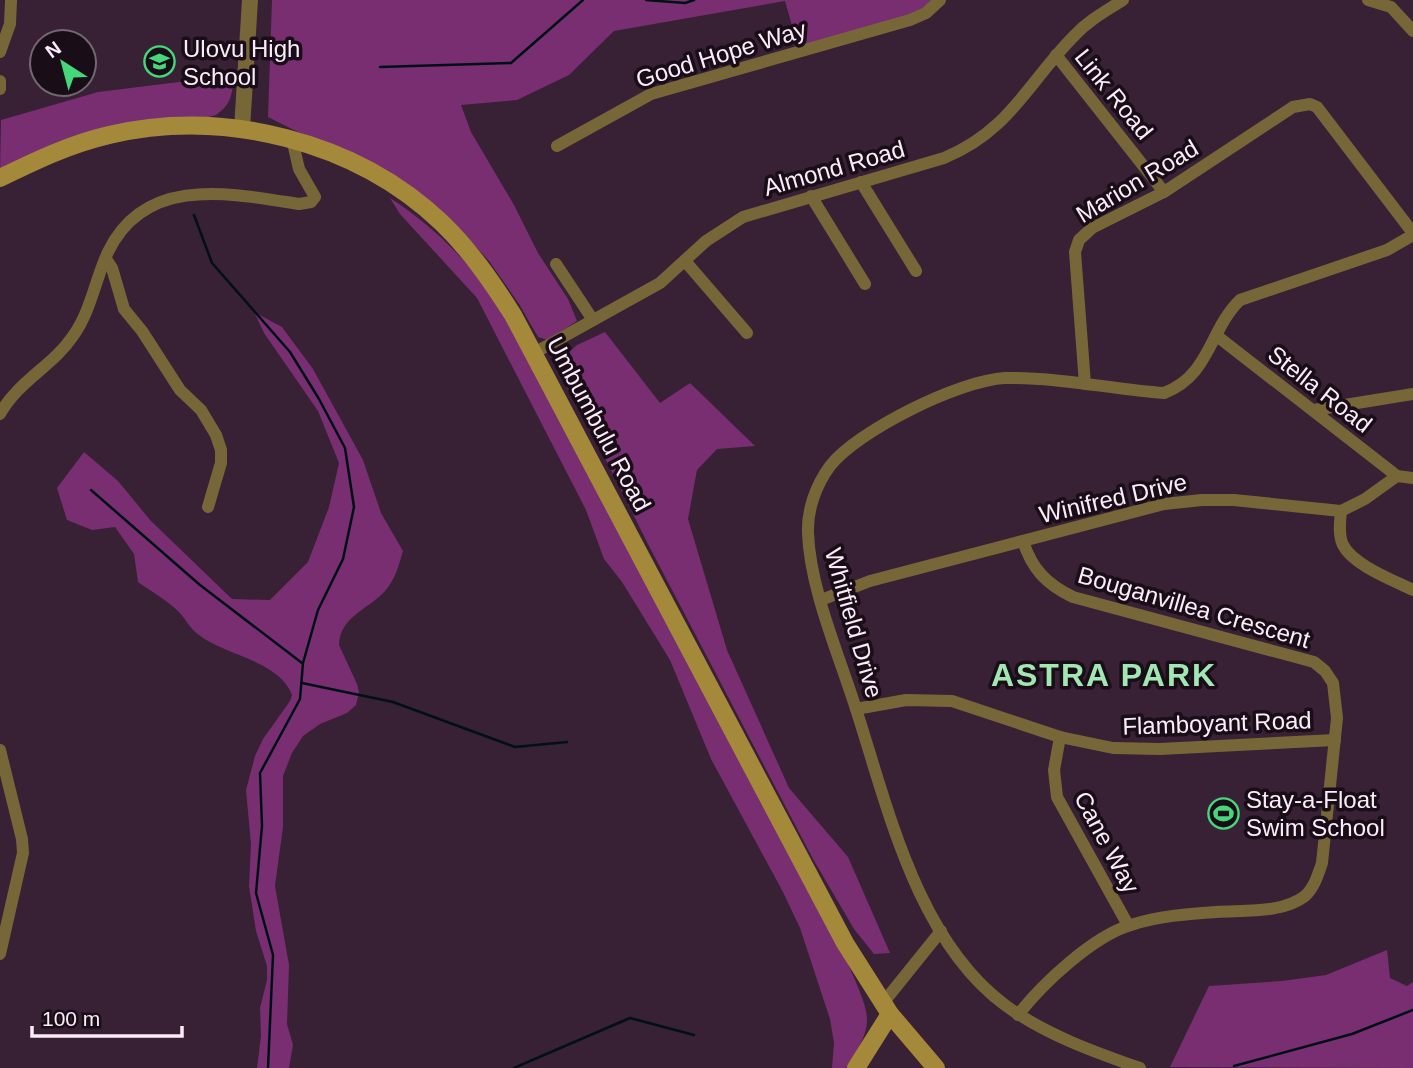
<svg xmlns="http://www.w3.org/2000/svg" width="1413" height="1068" viewBox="0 0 1413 1068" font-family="Helvetica,sans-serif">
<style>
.green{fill:#782e71}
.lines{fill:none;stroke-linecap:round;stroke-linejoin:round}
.stream{stroke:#001116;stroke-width:2.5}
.minor{stroke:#776738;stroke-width:12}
.tertiary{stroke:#776738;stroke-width:16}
.secondary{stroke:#a38939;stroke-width:18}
.labels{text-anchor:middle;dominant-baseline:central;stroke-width:7;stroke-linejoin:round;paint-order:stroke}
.poi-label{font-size:24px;fill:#fcebf9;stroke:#190e18;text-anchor:start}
.street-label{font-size:24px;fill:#fcebf9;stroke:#190e18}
.district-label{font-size:32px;font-weight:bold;letter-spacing:2px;fill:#a2e7b3;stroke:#190e18}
</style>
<rect width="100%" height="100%" fill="#382035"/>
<g class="green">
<path d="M 272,0 L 935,0 L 915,13 L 798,47 L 785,1 L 614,31 L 569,75 L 517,100 L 461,105 L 471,132 L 514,205 L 538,253 L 568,299 L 577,321 L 548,340 L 538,337 L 519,304 L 489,261 L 453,222 L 345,151 L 298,132 L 268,117 Z"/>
<path d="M 235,75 C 231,94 233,103 216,115 L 0,174 L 1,120 L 98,92 Z"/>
<path d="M 390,198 C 437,228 474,268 506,313 L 835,937 C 843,954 867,1001 867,1018 C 868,1036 855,1053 846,1068 L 832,1068 L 834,1043 L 830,1019 L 800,928 L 783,892 L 711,759 L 670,660 L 622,582 L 604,559 L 586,510 L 477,298 L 400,214 Z"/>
<path d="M 254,312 L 282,327 L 313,369 L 363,460 L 381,513 L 403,551 C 399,565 395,580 385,591 C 368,610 340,616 339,645 L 357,684 L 359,692 L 356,705 L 347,713 L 320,724 L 303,736 L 292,753 L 283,776 L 283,827 L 275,886 L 289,965 L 287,1024 L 293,1045 L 289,1068 L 257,1068 L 261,1036 L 260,1008 L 267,980 L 267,966 L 256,931 L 249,886 L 251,844 L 246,790 L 255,756 L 263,739 L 290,701 L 292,695 C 280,661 224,655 199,635 C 190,629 185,618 178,611 C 166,600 151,591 138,582 L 134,554 L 115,527 L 92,530 L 67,520 L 57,488 L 84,452 L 118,481 L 151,521 L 232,599 L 270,600 L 308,562 L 329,507 L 339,463 L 318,411 L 264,333 Z"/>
<path d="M 605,332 L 660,403 L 690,383 L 755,446 L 717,449 L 697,470 L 688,519 L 727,650 L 789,788 L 848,857 L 890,953 L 874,954 L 854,929 L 813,859 L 649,546 L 590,428 L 561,377 L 561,359 L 577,345 Z"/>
<path d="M 1387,950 L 1390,978 L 1407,986 L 1413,982 L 1413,1068 L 1170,1067 L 1209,986 L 1282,981 L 1326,975 Z"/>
</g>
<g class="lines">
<g class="stream">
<path d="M 646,0 L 685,3 L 694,0"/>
<path d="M 380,67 L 511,63 L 583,0"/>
<path d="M 194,215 L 212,263 L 290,352 L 319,399 L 345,448 L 354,507 L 343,559 L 318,610 L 303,663 L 300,699 L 260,773 L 262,826 L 256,893 L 273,955 L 268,1068"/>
<path d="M 91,490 L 200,585 L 302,663"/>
<path d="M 302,683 L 393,702 L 515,747 L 567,742"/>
<path d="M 1234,1066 L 1352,1034 L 1413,1010"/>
<path d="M 514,1068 L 630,1018 L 694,1035"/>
</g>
<g class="minor">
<path d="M 1368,0 L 1391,7 L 1413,31"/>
<path d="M 0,52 L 10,24 L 11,1"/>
<path d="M 1056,55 L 1164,192"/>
<path d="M 0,81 L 0,89"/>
<path d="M 557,146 L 651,94 L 910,20 L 926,13 L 940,0"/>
<path d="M 861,182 L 916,271"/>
<path d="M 811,196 L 865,284"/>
<path d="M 106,259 L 112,268 L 124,309 L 142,331 L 180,390 L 201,410 L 216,435 L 221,450 L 221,463 L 208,507"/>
<path d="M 685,261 L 747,333"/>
<path d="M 556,264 L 593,320"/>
<path d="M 1217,336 L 1397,476"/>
<path d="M 534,353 L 660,283 L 706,241 L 743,217 L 944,158 C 1010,131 1028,82 1075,35 C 1089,20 1106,11 1123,0"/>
<path d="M 1085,384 L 1075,252 L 1079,240 L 1092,228 L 1164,192 L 1293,107 L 1310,104 L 1317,107 L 1413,233"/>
<path d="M 1314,410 L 1413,394"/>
<path d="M 0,414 C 18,381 53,366 73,336 C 91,311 95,280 108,252 C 145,175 229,193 299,204 L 311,202 L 315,197 L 299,169 L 292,139"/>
<path d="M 1341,511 C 1340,521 1338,535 1343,545 C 1353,565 1393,580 1413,590"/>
<path d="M 821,600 L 870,581 L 1164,504 L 1202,500 L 1234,500 L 1341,511 L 1365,499 L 1397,476 L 1413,478"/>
<path d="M 856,709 L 906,700 L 952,701 L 1060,737 L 1113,748 L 1160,749 L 1335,740"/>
<path d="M 1060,737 L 1054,770 L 1057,797 L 1128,925"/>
<path d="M 0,750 L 22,839 L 23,853 L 0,954"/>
<path d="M 883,1003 L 941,931"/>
<path d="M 1018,1015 C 1042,984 1093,936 1131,925 C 1158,916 1187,914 1216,912 C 1243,910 1282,914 1305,896 C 1314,888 1318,875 1322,863 L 1337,718 L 1333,683 L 1325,671 L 1314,662 L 1073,597 C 1046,584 1032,569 1023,541"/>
<path d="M 1140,1068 C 1094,1052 1044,1034 1005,1005 C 917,940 888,808 856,709 C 839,655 810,589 808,533 C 807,510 816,485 830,466 C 857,431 960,380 1005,378 C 1058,377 1111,389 1164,393 C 1210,376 1209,330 1240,300 L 1387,250 L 1413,235"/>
</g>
<path class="tertiary" d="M 242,129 L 250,0"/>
<g class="secondary">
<path d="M 0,178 C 35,161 70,144 109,135 C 224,108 356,141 442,223 C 470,250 492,282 513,315 L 845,943 L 890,1014 L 936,1068"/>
<path d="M 856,1068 L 890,1014"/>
</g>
</g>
<defs>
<symbol id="school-ring" viewBox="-11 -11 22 22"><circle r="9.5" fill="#190e18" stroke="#45d77a" stroke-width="1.5"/><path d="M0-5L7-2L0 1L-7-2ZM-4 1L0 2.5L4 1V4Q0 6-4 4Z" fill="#45d77a"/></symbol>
<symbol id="stadium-ring" viewBox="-11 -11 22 22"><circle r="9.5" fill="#190e18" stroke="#45d77a" stroke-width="1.5"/><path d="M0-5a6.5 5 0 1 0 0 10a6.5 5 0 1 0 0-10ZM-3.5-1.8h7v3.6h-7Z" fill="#45d77a"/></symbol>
</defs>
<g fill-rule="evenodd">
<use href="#school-ring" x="142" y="44" width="35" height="35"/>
<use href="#stadium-ring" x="1206" y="796" width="35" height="35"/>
</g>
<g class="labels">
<g class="poi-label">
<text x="183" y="48">Ulovu High<tspan x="183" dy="28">School</tspan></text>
<text x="1246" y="799">Stay-a-Float<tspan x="1246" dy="28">Swim School</tspan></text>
</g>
<g class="street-label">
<text transform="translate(721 54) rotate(-17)">Good Hope Way</text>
<text transform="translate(1114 94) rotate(51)">Link Road</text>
<text transform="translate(834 168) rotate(-16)">Almond Road</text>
<text transform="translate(1137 181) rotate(-31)">Marion Road</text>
<text transform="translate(1320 389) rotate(38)">Stella Road</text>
<text transform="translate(599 424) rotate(62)">Umbumbulu Road</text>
<text transform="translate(1113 498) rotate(-13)">Winifred Drive</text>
<text transform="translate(1194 607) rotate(16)">Bouganvillea Crescent</text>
<text transform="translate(854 623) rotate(74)">Whitfield Drive</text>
<text transform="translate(1217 723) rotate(-2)">Flamboyant Road</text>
<text transform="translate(1107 842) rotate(62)">Cane Way</text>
</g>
<g class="district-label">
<text x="1104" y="675">ASTRA PARK</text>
</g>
</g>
<g transform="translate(63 63) rotate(324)"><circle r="33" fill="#190e18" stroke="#746672" stroke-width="2"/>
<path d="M0-5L12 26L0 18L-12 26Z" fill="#45d77a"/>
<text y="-10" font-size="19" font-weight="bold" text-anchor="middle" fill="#fcebf9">N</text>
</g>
<path d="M32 1026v10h150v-10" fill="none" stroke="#fcebf9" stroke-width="3.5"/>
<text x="42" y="1026" font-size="21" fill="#fcebf9" stroke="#190e18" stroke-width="5" paint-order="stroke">100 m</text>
</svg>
